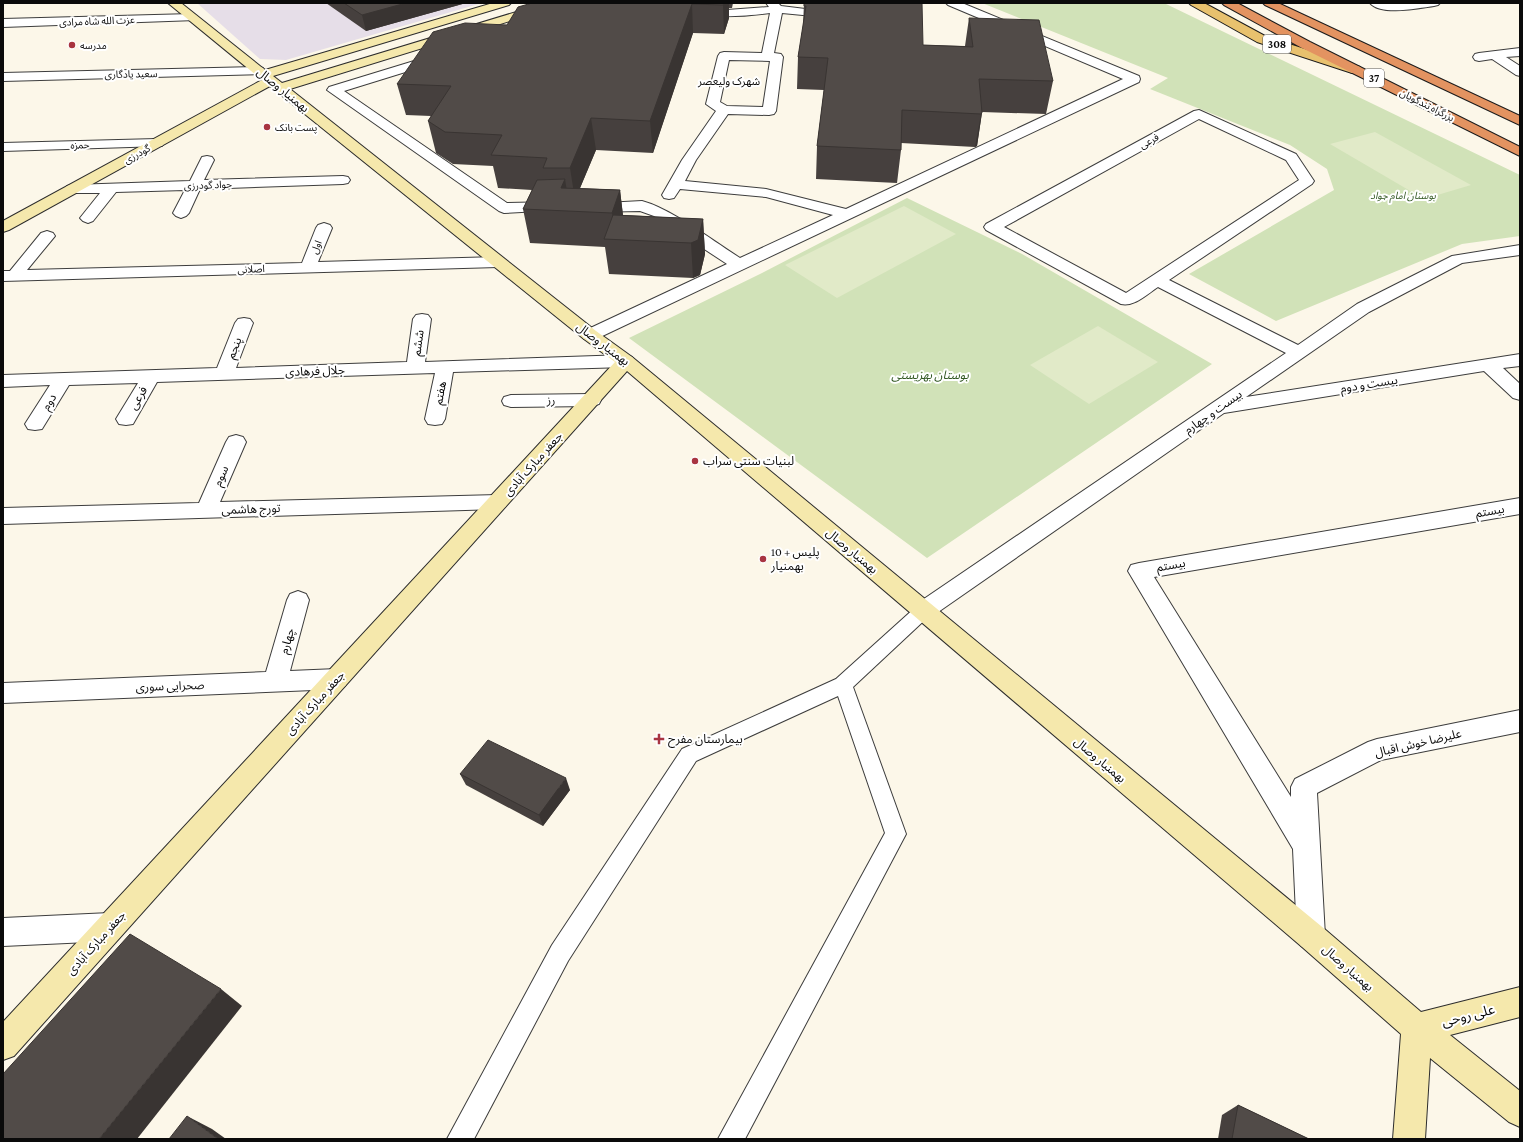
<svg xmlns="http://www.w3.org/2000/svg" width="1523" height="1142" viewBox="0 0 1523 1142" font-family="'Crimson Pro','Noto Sans Arabic',serif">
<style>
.industrial{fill:#e6dee8}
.green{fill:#d1e2b8}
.pitch{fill:#e1eac8}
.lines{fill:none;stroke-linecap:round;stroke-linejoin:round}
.lane-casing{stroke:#3d3d3d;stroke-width:2}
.street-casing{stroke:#3d3d3d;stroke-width:2}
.secondary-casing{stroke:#2c2c2c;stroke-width:2}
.primary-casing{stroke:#1b1b1b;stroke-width:2}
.highway-casing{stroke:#1b1b1b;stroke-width:2}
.lane{fill:#fff;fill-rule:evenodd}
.street{fill:#fff;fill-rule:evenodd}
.secondary{fill:#f5e8ac;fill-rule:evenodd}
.primary{fill:#e8c16e;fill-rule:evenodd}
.highway{fill:#e39361;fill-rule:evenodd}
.wall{fill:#46403e}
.shaded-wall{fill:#393432}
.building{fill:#514b48;stroke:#393432}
.poi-dot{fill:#a83441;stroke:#fff;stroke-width:1.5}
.labels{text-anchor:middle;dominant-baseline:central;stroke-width:4;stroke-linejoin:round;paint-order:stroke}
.far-street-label{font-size:10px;fill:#0a0a0a;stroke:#fff}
.far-poi-label{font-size:10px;fill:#0a0a0a;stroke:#fff;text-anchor:start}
.far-park-label{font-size:10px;font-style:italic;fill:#325823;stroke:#fff}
.shield{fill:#fff;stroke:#545454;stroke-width:1}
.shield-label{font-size:11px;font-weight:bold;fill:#0a0a0a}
.far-neighbourhood-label{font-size:11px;fill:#0a0a0a;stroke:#fff}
.street-label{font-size:12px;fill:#0a0a0a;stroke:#fff}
.park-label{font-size:12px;font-style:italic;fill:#325823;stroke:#fff}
.poi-label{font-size:12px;fill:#0a0a0a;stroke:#fff;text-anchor:start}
.near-street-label{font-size:14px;fill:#0a0a0a;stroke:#fff}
</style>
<rect width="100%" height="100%" fill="#fcf7e9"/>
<path class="industrial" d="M 197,3 L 482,3 L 286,60 L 260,59 Z"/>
<g class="green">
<path d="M 982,3 L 1164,3 L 1520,175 L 1520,236 L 1462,244 L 1276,321 L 1189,274 L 1334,190 L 1327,169 L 1290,145 L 1150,89 L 1168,78 Z"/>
<path d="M 907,198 L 1022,254 L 1212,364 L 927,558 L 629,338 L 760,274 Z"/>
</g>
<g class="pitch">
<path d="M 1375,132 L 1471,185 L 1424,199 L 1330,144 Z"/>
<path d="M 904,206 L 956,234 L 837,298 L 785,265 Z"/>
<path d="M 1098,326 L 1158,362 L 1089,404 L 1030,365 Z"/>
</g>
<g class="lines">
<defs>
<path id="lane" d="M 923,604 L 929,606 L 932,611 L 929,616 L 853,687 L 906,834 L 745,1139 L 718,1139 L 885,833 L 838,696 L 696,761 L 568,961 L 474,1139 L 447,1139 L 552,945 L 682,749 L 836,679 L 917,606 Z"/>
<g id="street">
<path d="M 673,3 L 689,3 L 703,8 L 727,10 L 769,7 L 766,3 L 778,3 L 781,6 L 838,13 L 840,15 L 838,17 L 834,18 L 782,13 L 774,53 L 781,54 L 783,57 L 776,111 L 774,114 L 769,115 L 728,114 L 696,160 L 685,181 L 766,189 L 846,209 L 1123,79 L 948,5 L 946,3 L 962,3 L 1139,76 L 1140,79 L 1139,82 L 596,339 L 590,340 L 584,339 L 581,335 L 584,331 L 727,264 L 654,216 L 640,211 L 591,212 L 586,210 L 583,207 L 586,204 L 642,201 C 672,209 713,241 740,258 L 833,215 L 766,197 L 680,189 L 674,198 L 669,199 L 664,198 L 662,195 L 682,160 L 716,111 L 706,104 L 718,56 L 720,53 L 724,52 L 762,53 L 770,13 C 749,16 687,22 673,3 ZM 729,60 L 770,61 L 763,107 L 727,106 L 720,102 Z"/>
<path d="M 1370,3 L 1440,3 L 1438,5 L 1434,6 C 1419,8 1381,16 1370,3 Z"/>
<path d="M 192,14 L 196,16 L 198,18 L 196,20 L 3,27 L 3,19 Z"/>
<path d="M 1520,48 L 1520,56 L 1506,57 L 1520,66 L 1520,76 L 1516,75 L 1492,59 L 1479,61 L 1475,60 L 1473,57 L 1475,54 L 1479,53 Z"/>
<path d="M 437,54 L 441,55 L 443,58 L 441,61 L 344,91 L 507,203 L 553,202 L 558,204 L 561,207 L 558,210 L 504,213 L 499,211 L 327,90 L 329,87 Z"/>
<path d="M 259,67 L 263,68 L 265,71 L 263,74 L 3,81 L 3,73 Z"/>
<path d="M 1199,110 L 1296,154 L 1314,181 L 1312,184 L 1169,280 L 1298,345 L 1357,304 L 1452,256 L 1520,245 L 1520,255 L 1462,263 L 1369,312 L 1246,397 L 1520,354 L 1520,366 L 1503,368 L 1520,384 L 1520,400 L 1513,398 L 1484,371 L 1224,413 L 931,617 L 923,620 L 915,617 L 912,611 L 915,605 L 1286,353 L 1158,287 C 1147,294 1135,307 1121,304 L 986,230 L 984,227 L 986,224 L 1194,111 ZM 1199,119 L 1286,160 L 1299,180 L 1126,293 L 1004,227 Z"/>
<path d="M 157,139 L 162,140 L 164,143 L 162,146 L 3,151 L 3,143 Z"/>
<path d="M 207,156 L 212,157 L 214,160 L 204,180 L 343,176 L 348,177 L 350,180 L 348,183 L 343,184 L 200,189 L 189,213 L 186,216 L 181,218 L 176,216 L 173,213 L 185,190 L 116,192 L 93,221 L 88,223 L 83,221 L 80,218 L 100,193 L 72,193 L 67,192 L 65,189 L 67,186 L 72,185 L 190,181 L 202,157 Z"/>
<path d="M 324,223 L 330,225 L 332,228 L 318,262 L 498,257 L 504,259 L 506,262 L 504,265 L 498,267 L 3,281 L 3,271 L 10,271 L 41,233 L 47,231 L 53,233 L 55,236 L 27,270 L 302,263 L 316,228 L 318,225 Z"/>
<path d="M 422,314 L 428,315 L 431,319 L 425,362 L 626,355 L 632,357 L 635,361 L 632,365 L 626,367 L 453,372 L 445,419 L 442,424 L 435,425 L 428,424 L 425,419 L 435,373 L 157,382 L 133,424 L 126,425 L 119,424 L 116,419 L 138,383 L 69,385 L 42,429 L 35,430 L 28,429 L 25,424 L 50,385 L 3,387 L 3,375 L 217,368 L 235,323 L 238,319 L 244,318 L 250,319 L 253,323 L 236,368 L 407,362 L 413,319 L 416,315 Z"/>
<path d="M 592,394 L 599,396 L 601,400 L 599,404 L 592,406 L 511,407 L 504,405 L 502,401 L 504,397 L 511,395 Z"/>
<path d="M 236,435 L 243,437 L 246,442 L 220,502 L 498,495 L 505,497 L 508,502 L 505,507 L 498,509 L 3,524 L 3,508 L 199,503 L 226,442 L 229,437 Z"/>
<path d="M 1520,498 L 1520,514 L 1154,577 L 1291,797 L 1291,787 L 1295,779 L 1368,742 L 1377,739 L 1520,710 L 1520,732 L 1381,760 L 1317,793 L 1325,936 L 1321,946 L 1311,950 L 1301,946 L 1297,936 L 1293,849 L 1128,571 L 1131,565 L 1139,563 Z"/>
<path d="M 298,591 L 306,594 L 309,600 L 290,671 L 337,669 L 345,672 L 349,679 L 345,686 L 337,689 L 3,703 L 3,683 L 266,672 L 287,600 L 290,594 Z"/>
<path d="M 110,913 L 120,917 L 124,927 L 120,937 L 110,941 L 3,946 L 3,918 Z"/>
</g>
<path id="secondary" d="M 168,3 L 181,3 L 265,70 L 493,3 L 511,3 L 509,5 L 273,76 L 282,83 L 546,3 L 564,3 L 562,5 L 290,89 L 596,331 L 632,357 L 1321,926 L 1421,1012 L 1520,987 L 1520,1017 L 1450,1035 L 1520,1091 L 1520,1127 L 1509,1122 L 1430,1058 L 1425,1139 L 1393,1139 L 1401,1034 L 1301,946 L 627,371 L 14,1056 L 3,1060 L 3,1022 L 615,362 L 584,339 L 270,86 L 9,230 L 3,232 L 3,221 L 262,80 Z"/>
<path id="primary" d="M 1189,3 L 1204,3 L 1265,36 L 1360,67 L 1362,70 L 1360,73 L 1352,73 L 1257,42 L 1191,5 Z"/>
<g id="highway">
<path d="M 1222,3 L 1237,3 L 1310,42 L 1520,147 L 1520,156 L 1302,48 L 1224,5 Z"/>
<path d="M 1263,3 L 1278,3 L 1520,116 L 1520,125 L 1265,5 Z"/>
</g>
</defs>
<use href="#lane" class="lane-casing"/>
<use href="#street" class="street-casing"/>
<use href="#secondary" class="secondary-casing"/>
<use href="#primary" class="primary-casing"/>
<use href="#highway" class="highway-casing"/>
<use href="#lane" class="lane"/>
<use href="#street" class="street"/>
<use href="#secondary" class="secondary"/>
<use href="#primary" class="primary"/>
<use href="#highway" class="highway"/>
</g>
<g class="wall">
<path d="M 326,3 L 466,3 L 366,31 Z"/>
<path d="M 532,3 L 733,3 L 732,8 L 729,8 L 729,18 L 724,34 L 693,33 L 653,153 L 596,150 L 580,188 L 620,190 L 623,215 L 703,219 L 705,254 L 700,275 L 693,278 L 609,274 L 605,247 L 530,243 L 523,209 L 532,190 L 498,188 L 493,166 L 453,164 L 436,153 L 428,121 L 431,116 L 406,115 L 397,84 L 507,25 Z"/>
<path d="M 804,3 L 923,45 L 965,46 L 969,18 L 1053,81 L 1046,114 L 982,112 L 977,146 L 975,147 L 901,143 L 901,150 L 897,183 L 816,179 L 817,146 L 824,90 L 797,89 L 798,57 L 803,26 Z"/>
<path d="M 460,774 L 570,790 L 543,826 L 466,785 Z"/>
<path d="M 1238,1105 L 1309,1139 L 1218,1139 L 1222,1115 Z"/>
</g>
<g class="shaded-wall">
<path d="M 406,3 L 466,3 L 366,31 L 362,15 Z"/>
<path d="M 724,3 L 729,3 L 729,18 L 724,34 L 723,5 Z"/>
<path d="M 692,4 L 693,33 L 653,153 L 650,121 Z"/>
<path d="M 982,113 L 977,146 L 975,147 L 981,114 Z"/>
<path d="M 591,118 L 596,150 L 575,200 L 570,168 Z"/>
<path d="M 565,179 L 570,211 L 561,188 Z"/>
<path d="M 620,190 L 624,225 L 615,239 L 612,213 Z"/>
<path d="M 703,219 L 705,254 L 700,275 L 693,278 L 691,243 Z"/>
<path d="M 566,778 L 570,790 L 543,826 L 539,815 Z"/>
<path d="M 221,989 L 242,1006 L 137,1139 L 99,1139 Z"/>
<path d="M 187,1116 L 212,1129 L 226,1139 L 218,1139 Z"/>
</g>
<g class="building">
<path d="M 344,3 L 406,3 L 362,15 Z"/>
<path d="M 532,3 L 724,3 L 723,5 L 692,4 L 650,121 L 591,118 L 570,168 L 543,168 L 547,158 L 491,155 L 502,135 L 445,132 L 428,121 L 451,86 L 397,84 L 433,32 L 465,23 L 507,25 L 518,7 Z"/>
<path d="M 804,3 L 922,3 L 923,45 L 973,47 L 969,18 L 1039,20 L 1053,81 L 979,79 L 982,113 L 981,114 L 902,110 L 901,150 L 817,146 L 828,58 L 798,57 L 806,6 L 804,6 Z"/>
<path d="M 565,179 L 561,188 L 620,190 L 612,213 L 523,209 L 537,180 Z"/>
<path d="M 613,215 L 703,219 L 698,240 L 691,243 L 604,239 Z"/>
<path d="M 488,740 L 566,778 L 539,815 L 460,774 Z"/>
<path d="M 130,934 L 221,989 L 99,1139 L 3,1139 L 3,1074 Z"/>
<path d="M 1238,1105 L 1309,1139 L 1232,1139 Z"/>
<path d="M 187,1116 L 218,1139 L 169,1139 Z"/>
</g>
<g class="poi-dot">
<circle cx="72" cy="45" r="4"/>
<circle cx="267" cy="127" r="4"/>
<circle cx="695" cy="461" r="4"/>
<circle cx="763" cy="559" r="4"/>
<path d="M657 733h4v4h4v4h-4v4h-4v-4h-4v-4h4z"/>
</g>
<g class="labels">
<g class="far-street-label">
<text transform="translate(97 21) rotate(-2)">عزت الله شاه مرادی</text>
<text transform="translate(131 74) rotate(-1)">سعید یادگاری</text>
<text transform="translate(1427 105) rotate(27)">بزرگراه تندگویان</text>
<text transform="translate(1149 141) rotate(-29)">فرعی</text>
<text transform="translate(80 145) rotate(-2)">حمزه</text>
<text transform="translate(137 154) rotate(-29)">گودرزی</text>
<text transform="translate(208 185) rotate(-2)">جواد گودرزی</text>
<text transform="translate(316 247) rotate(-68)">اول</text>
<text transform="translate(251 269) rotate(-2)">اصلانی</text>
</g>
<g class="far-poi-label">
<text x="80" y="45">مدرسه</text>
<text x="275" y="127">پست بانک</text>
</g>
<g class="far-park-label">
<text x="1403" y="195">بوستان امام جواد</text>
</g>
<g class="shield">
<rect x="1263" y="35" width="28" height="18" rx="3"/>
<rect x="1364" y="69" width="20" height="18" rx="3"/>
</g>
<g class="shield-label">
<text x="1277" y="44">308</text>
<text x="1374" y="78">37</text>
</g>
<g class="far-neighbourhood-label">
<text x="729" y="81">شهرک ولیعصر</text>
</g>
<g class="street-label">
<text transform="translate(283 90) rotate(39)">بهمنیار وصال</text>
<text transform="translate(418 343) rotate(-82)">ششم</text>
<text transform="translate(603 344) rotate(37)">بهمنیار وصال</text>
<text transform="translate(234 348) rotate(-69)">پنجم</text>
<text transform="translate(315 371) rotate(-2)">جلال فرهادی</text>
<text transform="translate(1369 384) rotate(-9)">بیست و دوم</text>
<text transform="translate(440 393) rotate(-79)">هفتم</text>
<text transform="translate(138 398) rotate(-60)">فرعی</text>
<text transform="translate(551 400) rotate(-1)">رز</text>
<text transform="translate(49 402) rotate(-58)">دوم</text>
<text transform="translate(1213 412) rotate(-35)">بیست و چهارم</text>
<text transform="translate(533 464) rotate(-48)">جعفر مبارک آبادی</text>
<text transform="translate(221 476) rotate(-67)">سوم</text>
<text transform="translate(251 509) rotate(-2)">تورج هاشمی</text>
<text transform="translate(1490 511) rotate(-10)">بیستم</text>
<text transform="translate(852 551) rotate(40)">بهمنیار وصال</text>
<text transform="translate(1171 565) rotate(-10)">بیستم</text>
<text transform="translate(287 641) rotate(-74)">چهارم</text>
<text transform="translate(170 686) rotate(-2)">صحرایی سوری</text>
<text transform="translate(315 703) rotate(-48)">جعفر مبارک آبادی</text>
<text transform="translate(1418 743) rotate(-13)">علیرضا خوش اقبال</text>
<text transform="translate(1100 760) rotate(40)">بهمنیار وصال</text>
<text transform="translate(96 943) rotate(-48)">جعفر مبارک آبادی</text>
<text transform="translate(1348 968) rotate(41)">بهمنیار وصال</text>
</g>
<g class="park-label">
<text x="930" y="375">بوستان بهزیستی</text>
</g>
<g class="poi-label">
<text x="703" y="461">لبنیات سنتی سراب</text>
<text x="771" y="552">پلیس + 10<tspan x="771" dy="14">بهمنیار</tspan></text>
<text x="668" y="739">بیمارستان مفرح</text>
</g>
<g class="near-street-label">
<text transform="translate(1468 1015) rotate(-14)">علی روحی</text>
</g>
</g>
<rect width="1523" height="1142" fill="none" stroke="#0a0a0a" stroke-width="8"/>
</svg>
